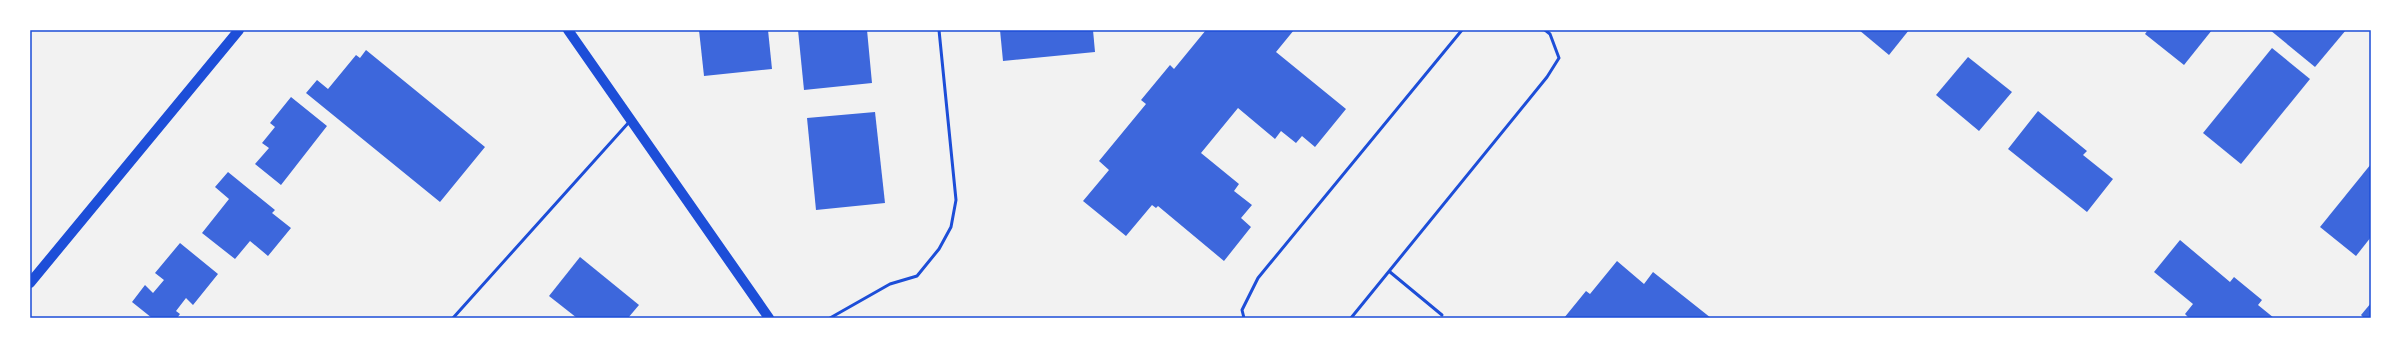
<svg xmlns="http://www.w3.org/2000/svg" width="2401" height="348" viewBox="0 0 2401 348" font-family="Karla,sans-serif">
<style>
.building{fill:#3d67dc}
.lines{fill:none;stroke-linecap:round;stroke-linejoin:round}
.service{stroke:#1d4ed8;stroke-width:3}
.primary{stroke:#1d4ed8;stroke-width:10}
.neatline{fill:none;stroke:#1d4ed8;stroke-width:1.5}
</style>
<rect width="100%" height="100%" fill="#f2f2f2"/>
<g class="building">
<path d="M 699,30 L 768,30 L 772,69 L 704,76 Z"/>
<path d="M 798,30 L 867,30 L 872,83 L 804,90 Z"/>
<path d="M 1000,30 L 1093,30 L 1095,52 L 1003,61 Z"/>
<path d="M 1206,30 L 1294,30 L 1276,52 L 1346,109 L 1315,147 L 1302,136 L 1296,143 L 1281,131 L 1275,139 L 1238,108 L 1201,153 L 1239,184 L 1234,191 L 1252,205 L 1241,218 L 1251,227 L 1224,261 L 1158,206 L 1156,208 L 1152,205 L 1126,236 L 1083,201 L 1109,170 L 1099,161 L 1146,104 L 1141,100 L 1170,65 L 1174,69 Z"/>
<path d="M 1859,30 L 1909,30 L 1889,55 Z"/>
<path d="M 2148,30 L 2212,30 L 2184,65 L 2145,34 Z"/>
<path d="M 2270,30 L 2346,30 L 2315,67 Z"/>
<path d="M 2272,48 L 2310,79 L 2241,164 L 2203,133 Z"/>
<path d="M 366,50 L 485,147 L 440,202 L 306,93 L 317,80 L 328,89 L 356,55 L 360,58 Z"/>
<path d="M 1968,57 L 2012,92 L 1979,131 L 1936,95 Z"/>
<path d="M 291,97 L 327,126 L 281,185 L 255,164 L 269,148 L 262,143 L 275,127 L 270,123 Z"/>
<path d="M 2038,111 L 2087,151 L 2083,155 L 2113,179 L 2087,212 L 2008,149 Z"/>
<path d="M 875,112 L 885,203 L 816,210 L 807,118 Z"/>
<path d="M 2371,164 L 2371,237 L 2356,256 L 2320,227 Z"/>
<path d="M 228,172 L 275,210 L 272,213 L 291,228 L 268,256 L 250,241 L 235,259 L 202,233 L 229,199 L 215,187 Z"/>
<path d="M 2180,240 L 2230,282 L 2234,277 L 2262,300 L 2258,305 L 2274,318 L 2189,318 L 2185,314 L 2193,304 L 2154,272 Z"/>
<path d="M 180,243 L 218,274 L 193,305 L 186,298 L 176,311 L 180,314 L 177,318 L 152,318 L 132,302 L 145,285 L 153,293 L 164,280 L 155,273 Z"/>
<path d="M 580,257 L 639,305 L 628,318 L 577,318 L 549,296 Z"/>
<path d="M 1617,261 L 1644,284 L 1653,272 L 1711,318 L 1564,318 L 1586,291 L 1590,294 Z"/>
<path d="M 2371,303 L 2371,318 L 2364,318 L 2361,315 Z"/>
</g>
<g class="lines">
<g class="service">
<path d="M 1390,272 L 1442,315"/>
<path d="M 453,318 L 630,121"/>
<path d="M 830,318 L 890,284 L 917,276 L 939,249 L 951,227 L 956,200 L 939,30"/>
<path d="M 1244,318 L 1242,310 L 1258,278 L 1462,30"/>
<path d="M 1351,318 L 1547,77 L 1559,58 L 1550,34 L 1545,30"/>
</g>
<g class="primary">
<path d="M 568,30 L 769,318"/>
<path d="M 30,283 L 239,30"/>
</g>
</g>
<rect width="2401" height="348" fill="none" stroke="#ffffff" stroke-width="62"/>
<rect x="31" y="31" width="2339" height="286" class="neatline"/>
</svg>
